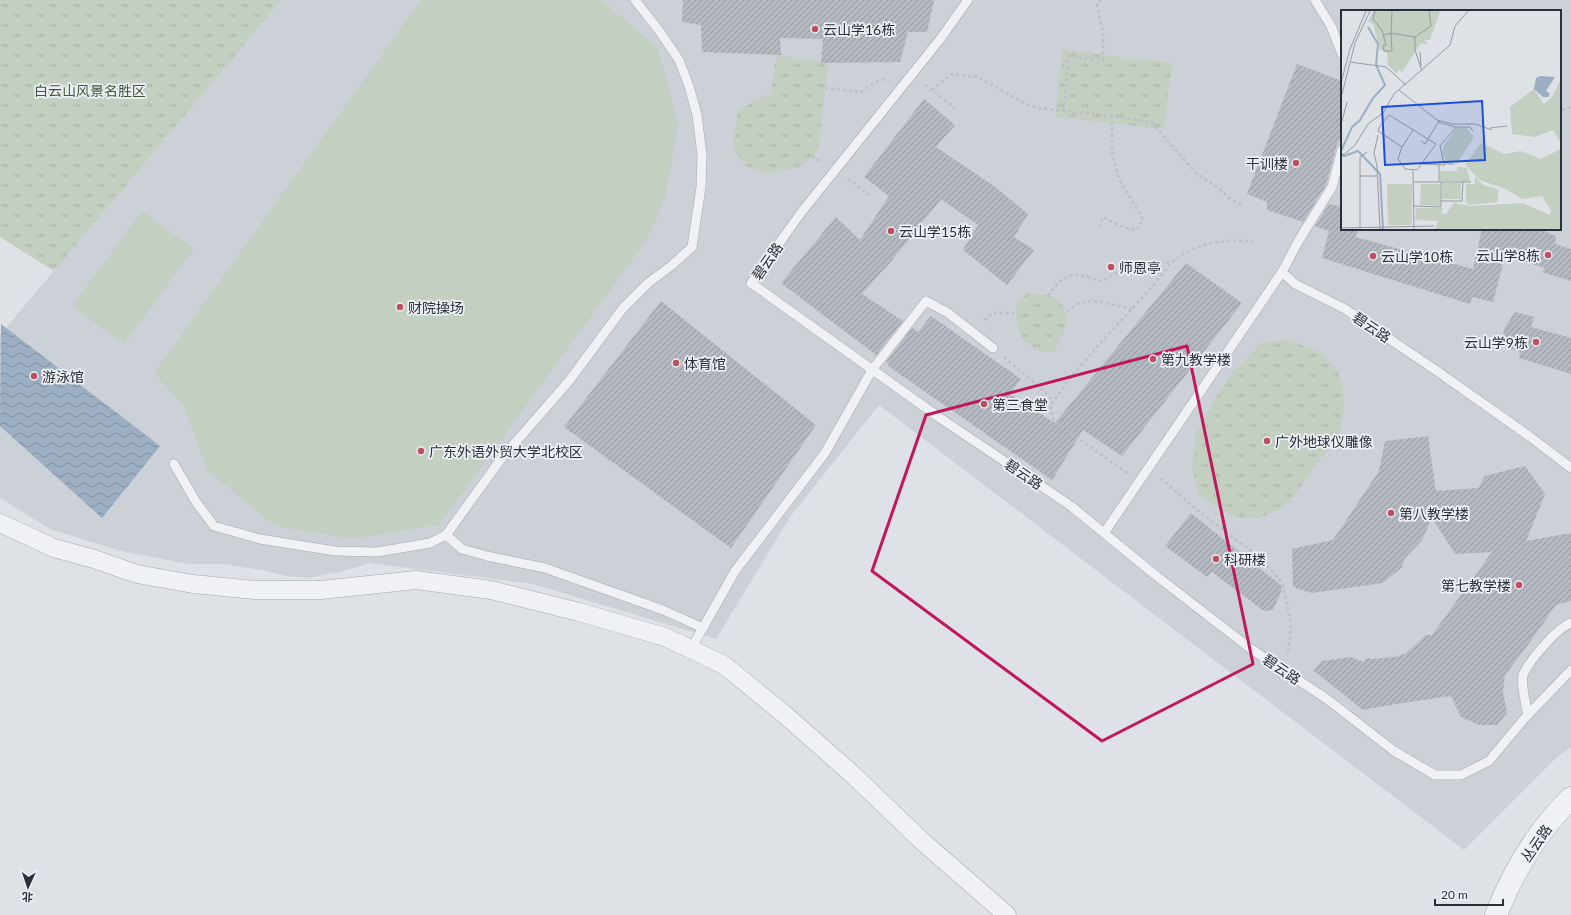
<svg xmlns="http://www.w3.org/2000/svg" width="1571" height="915" viewBox="0 0 1571 915" font-family="Lato,'Noto Sans SC',sans-serif">
<style>
.built{fill:#ccd0d7;fill-rule:evenodd}
.park{fill:url(#park-tufts)}
.garden{fill:#c3cfc0}
.water{fill:url(#water-waves)}
.building{fill:url(#building-hatch)}
.lines{fill:none;stroke-linecap:round;stroke-linejoin:round}
.service-casing{stroke:#a4a8af;stroke-width:10}
.minor-casing{stroke:#a4a8af;stroke-width:19}
.tertiary-casing{stroke:#a4a8af;stroke-width:23}
.path{stroke:#bcbfc4;stroke-width:2.5;stroke-dasharray:3 3;stroke-linecap:butt}
.service{stroke:#f0f1f4;stroke-width:9}
.minor{stroke:#f0f1f4;stroke-width:18}
.tertiary{stroke:#f0f1f4;stroke-width:22}
.marked{fill:none;stroke:#c2185b;stroke-width:3;stroke-linejoin:round}
.poi-dot{fill:#bf4e5f;stroke:#edf0f4;stroke-width:1.5}
.labels{text-anchor:middle;dominant-baseline:central;stroke-width:3.5;stroke-linejoin:round;paint-order:stroke}
.poi-label{font-size:14px;fill:#292f3b;stroke:#edf0f4;text-anchor:start}
.park-label{font-size:14px;fill:#3d5537;stroke:#edf0f4}
.street-label{font-size:14px;fill:#292f3b;stroke:#edf0f4}
.inset-river{fill:none;stroke:#9cafc2;stroke-width:2}
.inset-road{fill:none;stroke:#969aa2;stroke-width:1}
.view{fill:#1d4ed8;fill-opacity:0.15;stroke:#1d4ed8;stroke-width:2}
.inset-edge{fill:none;stroke:#292f3b;stroke-width:2}
</style>
<defs>
<pattern id="park-tufts" width="24" height="20" patternUnits="userSpaceOnUse"><rect width="24" height="20" fill="#c3cfc0"/><path d="M3 7l-1-3M5 7V3M7 7l1-3M15 17l-1-3M17 17v-4M19 17l1-3" fill="none" stroke="#a8b2a6"/></pattern>
<pattern id="water-waves" width="16" height="10" patternUnits="userSpaceOnUse"><rect width="16" height="10" fill="#9cafc2"/><path d="M0 5q4-4 8 0t8 0" fill="none" stroke="#7f8f9f"/></pattern>
<pattern id="building-hatch" width="6" height="6" patternUnits="userSpaceOnUse"><rect width="6" height="6" fill="#b5bac2"/><path d="M-1 1l2-2M0 6l6-6M5 7l2-2" fill="none" stroke="#93989f"/></pattern>
</defs>
<rect width="100%" height="100%" fill="#dee1e6"/>
<path class="built" d="M 282,0 L 1571,0 L 1571,747 L 1556,758 L 1464,850 L 879,405 L 790,517 L 716,639 L 533,584 L 370,563 L 340,572 L 307,578 L 286,576 L 262,570 L 223,564 L 188,564 L 117,550 L 50,529 L 0,498 L 0,335 ZM 1342,11 L 1560,11 L 1560,229 L 1342,229 Z"/>
<g class="park">
<path d="M 0,0 L 282,0 L 54,271 L 0,237 Z"/>
<path d="M 1063,50 L 1172,63 L 1164,129 L 1055,117 Z"/>
<path d="M 776,55 L 828,63 L 818,150 L 800,167 L 767,174 L 746,166 L 733,148 L 738,110 L 771,93 Z"/>
<path d="M 1029,293 C 1037,294 1044,294 1051,296 C 1056,298 1060,302 1063,306 C 1072,321 1061,339 1053,352 C 1049,352 1043,352 1040,351 C 1018,343 1014,320 1017,300 Z"/>
<path d="M 1289,340 L 1320,352 L 1338,371 L 1345,396 L 1341,431 L 1290,501 C 1251,530 1235,520 1199,495 L 1192,468 L 1196,433 L 1215,399 L 1231,374 L 1261,343 Z"/>
</g>
<g class="garden">
<path d="M 421,0 L 601,0 L 658,48 L 678,125 L 665,199 L 646,241 L 439,525 L 350,539 L 275,526 L 207,470 L 184,406 L 154,373 Z"/>
<path d="M 142,211 L 194,249 L 124,344 L 72,306 Z"/>
</g>
<path class="water" d="M 1,324 L 160,446 L 102,518 L 0,426 Z"/>
<g class="building">
<path d="M 683,0 L 934,0 L 927,32 L 908,32 L 900,62 L 821,63 L 823,39 L 780,38 L 781,55 L 702,52 L 701,25 L 682,22 Z"/>
<path d="M 1297,64 L 1342,81 L 1342,133 L 1336,148 L 1326,185 L 1303,222 L 1267,210 L 1267,202 L 1247,194 Z"/>
<path d="M 924,99 L 955,125 L 936,147 L 994,186 L 1028,214 L 1014,237 L 1034,250 L 1007,285 L 963,250 L 978,225 L 941,199 L 893,259 L 862,294 L 903,321 L 876,355 L 781,283 L 836,217 L 860,240 L 889,196 L 864,177 Z"/>
<path d="M 1329,204 L 1342,207 L 1342,229 L 1359,229 L 1355,237 L 1473,269 L 1482,229 L 1539,229 L 1556,236 L 1555,244 L 1571,249 L 1571,281 L 1542,272 L 1545,268 L 1505,256 L 1493,302 L 1472,297 L 1470,304 L 1322,258 L 1329,231 L 1315,226 Z"/>
<path d="M 1186,263 L 1242,303 L 1122,456 L 1083,430 L 1052,480 L 888,366 L 889,364 L 886,362 L 912,328 L 918,332 L 931,316 L 1021,379 L 1010,394 L 1055,423 Z"/>
<path d="M 661,301 L 816,425 L 731,548 L 564,427 Z"/>
<path d="M 1515,312 L 1534,317 L 1531,327 L 1571,338 L 1571,374 L 1519,358 L 1520,352 L 1500,345 L 1505,327 Z"/>
<path d="M 1428,436 L 1436,491 L 1478,488 L 1485,476 L 1525,466 L 1545,494 L 1526,541 L 1571,533 L 1571,601 L 1556,605 L 1525,649 L 1505,675 L 1503,691 L 1507,713 L 1497,725 L 1479,725 L 1461,717 L 1451,696 L 1396,704 L 1363,710 L 1313,670 L 1322,661 L 1351,657 L 1363,662 L 1367,658 L 1373,659 L 1394,657 L 1405,654 L 1426,635 L 1432,635 L 1492,552 L 1455,554 L 1432,518 L 1422,540 L 1405,558 L 1402,567 L 1383,583 L 1312,593 L 1293,587 L 1292,549 L 1333,540 L 1379,471 L 1385,441 Z"/>
<path d="M 1191,513 L 1283,587 L 1273,610 L 1264,611 L 1212,572 L 1207,577 L 1165,546 Z"/>
</g>
<g class="lines">
<defs>
<g id="service">
<path d="M 968,0 L 941,38 L 800,214 L 751,283 L 940,418 L 1071,506 L 1154,574 L 1251,649 L 1327,699 L 1394,751 L 1435,775 L 1461,775 L 1489,761 L 1523,720 L 1571,670"/>
<path d="M 1315,0 L 1331,26 L 1342,54"/>
<path d="M 1342,150 L 1332,187 L 1299,240 L 1282,272 L 1295,284 L 1345,309 L 1437,371 L 1529,436 L 1571,468"/>
<path d="M 174,464 L 196,502 L 214,526 L 260,539 L 335,551 L 377,552 L 430,543 L 446,535 L 501,459 L 569,381 L 623,308 L 648,283 L 671,266 L 692,247 L 701,187 L 702,155 L 697,115 L 689,86 L 679,60 L 660,32 L 635,0"/>
<path d="M 1104,533 L 1282,272"/>
<path d="M 446,535 L 462,549 L 487,556 L 545,568 L 663,610 L 703,628"/>
<path d="M 691,649 L 735,571 L 825,453 L 872,370 L 926,301 L 948,313 L 993,348"/>
<path d="M 1528,715 C 1526,707 1521,683 1523,675 C 1529,661 1557,628 1571,623"/>
</g>
<path id="minor" d="M 0,523 L 54,548 L 94,559 L 137,574 L 193,584 L 255,590 L 321,590 L 416,580 L 491,590 L 579,612 L 665,637 L 724,665 L 784,714 L 851,773 L 923,842 L 1007,915"/>
<path id="tertiary" d="M 1496,915 C 1513,872 1538,830 1571,798"/>
</defs>
<use href="#service" class="service-casing"/>
<use href="#minor" class="minor-casing"/>
<use href="#tertiary" class="tertiary-casing"/>
<g class="path">
<path d="M 925,85 L 955,108"/>
<path d="M 825,88 L 861,92 L 874,83 L 887,78"/>
<path d="M 932,90 L 951,74 L 978,77 L 1026,104 L 1038,108 L 1112,116 L 1151,122 L 1196,173 L 1218,188 L 1230,199 L 1244,206"/>
<path d="M 1562,110 L 1571,107"/>
<path d="M 1064,111 L 1068,56 L 1103,60 L 1103,32 L 1097,4 L 1101,0"/>
<path d="M 812,156 L 822,162"/>
<path d="M 848,179 L 872,197"/>
<path d="M 1099,227 L 1103,217 L 1122,227 L 1137,230 L 1143,219 L 1119,179 L 1112,155 L 1112,116"/>
<path d="M 1048,296 C 1057,283 1066,271 1084,276 C 1090,277 1095,280 1102,281 L 1121,270 L 1130,269 L 1152,262 L 1173,262"/>
<path d="M 1067,312 C 1071,309 1075,304 1080,303 C 1097,298 1115,306 1133,309"/>
<path d="M 984,320 L 993,313 L 1016,313"/>
<path d="M 1004,357 L 1045,392 L 1053,402"/>
<path d="M 1127,473 L 1054,421 L 1050,406 C 1079,363 1116,327 1151,288 C 1159,280 1168,264 1177,258 C 1198,243 1228,238 1253,242"/>
<path d="M 1161,478 L 1198,511 L 1262,559 L 1283,584 L 1291,624 L 1288,654"/>
</g>
<use href="#service" class="service"/>
<use href="#minor" class="minor"/>
<use href="#tertiary" class="tertiary"/>
</g>
<path class="marked" d="M 1187,346 L 1253,664 L 1102,741 L 872,571 L 926,415 Z"/>
<g class="poi-dot">
<circle cx="815" cy="29" r="4"/>
<circle cx="1296" cy="163" r="4"/>
<circle cx="891" cy="231" r="4"/>
<circle cx="1548" cy="255" r="4"/>
<circle cx="1373" cy="256" r="4"/>
<circle cx="1111" cy="267" r="4"/>
<circle cx="400" cy="307" r="4"/>
<circle cx="1536" cy="342" r="4"/>
<circle cx="1153" cy="359" r="4"/>
<circle cx="676" cy="363" r="4"/>
<circle cx="34" cy="376" r="4"/>
<circle cx="984" cy="404" r="4"/>
<circle cx="1267" cy="441" r="4"/>
<circle cx="421" cy="451" r="4"/>
<circle cx="1391" cy="513" r="4"/>
<circle cx="1216" cy="559" r="4"/>
<circle cx="1519" cy="585" r="4"/>
</g>
<g class="labels">
<g class="poi-label">
<text x="823" y="29">云山学16栋</text>
<text x="1288" y="163" text-anchor="end">干训楼</text>
<text x="899" y="231">云山学15栋</text>
<text x="1540" y="255" text-anchor="end">云山学8栋</text>
<text x="1381" y="256">云山学10栋</text>
<text x="1119" y="267">师恩亭</text>
<text x="408" y="307">财院操场</text>
<text x="1528" y="342" text-anchor="end">云山学9栋</text>
<text x="1161" y="359">第九教学楼</text>
<text x="684" y="363">体育馆</text>
<text x="42" y="376">游泳馆</text>
<text x="992" y="404">第三食堂</text>
<text x="1275" y="441">广外地球仪雕像</text>
<text x="429" y="451">广东外语外贸大学北校区</text>
<text x="1399" y="513">第八教学楼</text>
<text x="1224" y="559">科研楼</text>
<text x="1511" y="585" text-anchor="end">第七教学楼</text>
</g>
<g class="park-label">
<text x="90" y="90">白云山风景名胜区</text>
</g>
<g class="street-label">
<text transform="translate(767 261) rotate(-55)">碧云路</text>
<text transform="translate(1372 327) rotate(34)">碧云路</text>
<text transform="translate(1024 474) rotate(34)">碧云路</text>
<text transform="translate(1282 669) rotate(34)">碧云路</text>
<text transform="translate(1536 843) rotate(-55)">丛云路</text>
</g>
</g>
<g transform="translate(1341 10)">
<rect width="220" height="220" fill="#dee1e6"/>
<path d="M 134,166 L 142,175 L 157,179 L 157,192 L 129,195 L 125,193 L 125,174 L 134,174 ZM 75,198 L 102,198 L 98,211 L 74,210 Z" fill="#c3cfc0"/>
<path d="M 32,1 L 99,1 L 89,30 L 84,30 L 87,35 L 80,33 L 61,62 L 58,60 L 56,64 L 47,55 L 46,43 L 39,39 L 32,14 L 27,11 ZM 220,69 L 220,133 L 212,120 L 194,127 L 171,124 L 169,97 L 193,79 L 203,94 L 211,87 ZM 140,133 L 163,144 L 180,141 L 200,149 L 220,139 L 220,219 L 94,219 L 100,203 L 105,204 L 113,193 L 130,196 L 182,193 L 209,205 L 210,200 L 201,186 L 181,189 L 167,180 L 139,170 L 124,155 Z" fill="#c3cfc0"/>
<path d="M 125,117 L 133,127 L 115,155 L 114,152 L 106,152 L 101,144 L 102,137 L 115,118 ZM 116,157 L 126,158 L 129,171 L 116,171 L 116,167 L 116,171 L 99,171 L 99,161 L 116,161 L 116,165 ZM 101,173 L 120,173 L 120,189 L 101,189 ZM 46,174 L 71,174 L 71,215 L 47,215 ZM 80,174 L 99,174 L 99,196 L 79,195 Z" fill="#c3cfc0"/>
<path d="M 199,66 L 214,67 L 205,81 L 209,84 L 207,87 L 202,87 L 193,79 L 195,68 Z" fill="#9cafc2"/>
<path class="inset-river" d="M 0,141 L 11,117 L 19,110 L 32,88 L 44,75 L 35,55 L 37,34 L 27,17M 0,143 L 3,146 L 17,141 L 39,164 L 42,219"/>
<path class="inset-road" d="M 34,1 L 32,9 L 41,20 L 45,35 L 42,36 L 43,41 L 51,41 L 50,23 L 43,25M 51,1 L 50,23 L 74,27 L 90,16 L 88,1M 74,27 L 74,40 L 81,61M 79,42 L 80,56M 9,52 L 45,57 L 65,75M 0,73 L 9,39 L 25,1M 58,80 L 96,110 L 111,114 L 134,114 L 151,120M 0,88 L 14,33 L 29,1M 48,105 L 95,134 L 76,160 L 64,159 L 57,149 L 61,137 L 37,121 L 39,116 ZM 97,112 L 114,117M 0,115 L 6,92M 149,118 L 166,116M 37,125 L 33,143 L 36,156 L 39,219M 80,131 L 84,134 L 98,111M 61,137 L 72,120M 0,147 L 14,135 L 27,114 L 42,103 L 53,84 L 109,35 L 114,16 L 127,1M 82,154 L 104,155 L 104,152M 113,154 L 107,154 L 102,150 L 99,136 L 115,117 L 129,117 L 132,121M 98,155 L 98,172M 72,161 L 73,219M 19,166 L 37,166M 73,172 L 130,172M 100,191 L 121,191 L 122,172M 73,196 L 100,197 L 100,172M 0,218 L 93,216M 19,218 L 19,147 L 26,142"/>
<path class="view" d="M 141,91 L 144,150 L 44,155 L 41,97 Z"/>
<rect width="220" height="220" class="inset-edge"/>
</g>
<g transform="translate(28 887) rotate(183)" stroke="#edf0f4" stroke-width="3" paint-order="stroke">
<path d="M0-3L7 15L0 10L-7 15Z" fill="#292f3b"/>
<text y="-6" font-size="11" font-weight="bold" text-anchor="middle" fill="#292f3b">北</text>
</g>
<path d="M1435 899v6h68v-6" fill="none" stroke="#292f3b" stroke-width="2"/>
<text x="1441" y="899" font-size="12" fill="#292f3b" stroke="#edf0f4" stroke-width="3" paint-order="stroke">20 m</text>
</svg>
